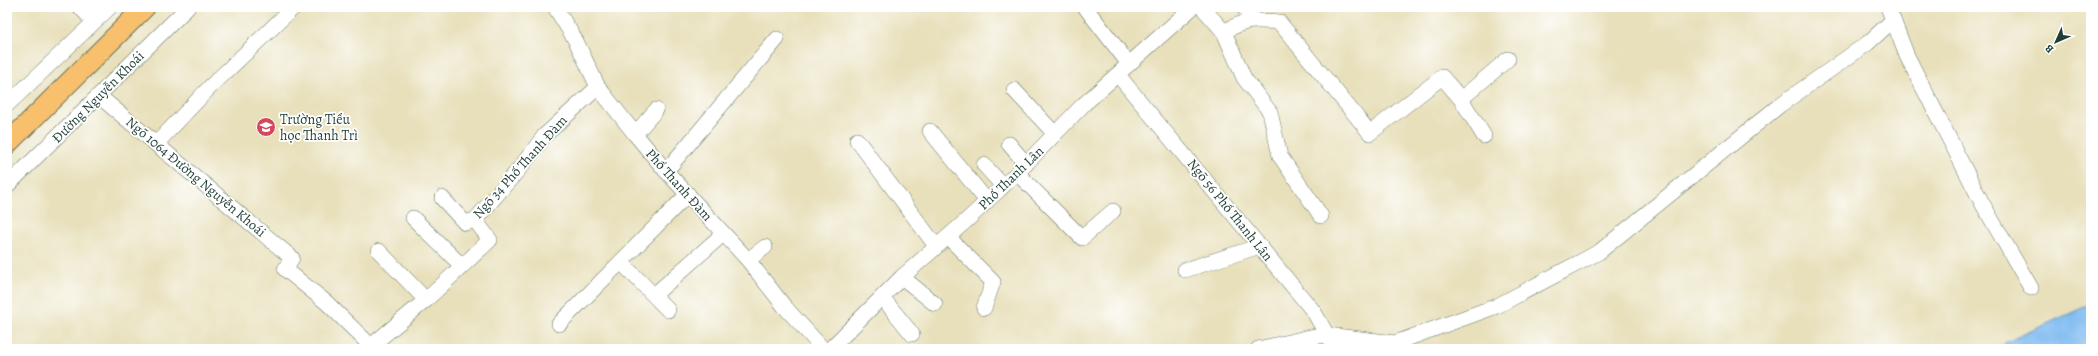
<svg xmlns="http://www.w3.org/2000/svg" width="2098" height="356" viewBox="0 0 2098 356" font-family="Alegreya,serif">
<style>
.water{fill:#7ebaf0;stroke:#4e7c92}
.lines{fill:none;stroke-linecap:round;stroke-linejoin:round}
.minor-casing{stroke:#657663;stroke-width:16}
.major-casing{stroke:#657663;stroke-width:22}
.minor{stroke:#fff;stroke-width:15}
.major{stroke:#f8bf6c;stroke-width:20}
.labels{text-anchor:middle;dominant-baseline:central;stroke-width:3.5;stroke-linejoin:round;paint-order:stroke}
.street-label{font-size:14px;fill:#1f3d34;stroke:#fff}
.poi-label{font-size:14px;fill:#1f3d34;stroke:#fff;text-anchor:start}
</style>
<rect width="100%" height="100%" fill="#fff"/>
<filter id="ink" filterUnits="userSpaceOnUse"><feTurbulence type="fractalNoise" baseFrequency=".025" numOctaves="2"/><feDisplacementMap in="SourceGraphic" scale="8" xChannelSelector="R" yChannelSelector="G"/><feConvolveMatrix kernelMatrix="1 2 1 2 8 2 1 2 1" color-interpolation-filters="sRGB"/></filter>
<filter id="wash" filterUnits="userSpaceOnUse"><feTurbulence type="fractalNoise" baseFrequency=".012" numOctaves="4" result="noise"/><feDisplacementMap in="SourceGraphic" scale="16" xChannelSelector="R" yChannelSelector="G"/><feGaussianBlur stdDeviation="0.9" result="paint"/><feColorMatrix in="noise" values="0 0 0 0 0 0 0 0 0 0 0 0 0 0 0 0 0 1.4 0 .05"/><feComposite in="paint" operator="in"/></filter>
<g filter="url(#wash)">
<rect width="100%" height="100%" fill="#e8e0bb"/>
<path class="water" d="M 2091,304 L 2091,349 L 2000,349 L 2006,342 Z"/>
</g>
<g filter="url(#ink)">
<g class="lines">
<defs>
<g id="minor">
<path d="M 80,7 L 94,22"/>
<path d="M 555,7 L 576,41 L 598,87 L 635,134 L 666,171 L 748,260 L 784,306 L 823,349"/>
<path d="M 1085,7 L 1129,64"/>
<path d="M 1202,7 L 1224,32 L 1244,78 L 1270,112 L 1280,156 L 1321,216"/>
<path d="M 1243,7 L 1255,20"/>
<path d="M 1888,7 L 1907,56 L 1982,203 L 2031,288"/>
<path d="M 1224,32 C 1245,19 1255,20 1279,22 L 1370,133 L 1442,77 L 1461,99 L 1508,59"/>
<path d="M 1118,75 L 1314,312 L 1327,335 L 1338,349"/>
<path d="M 1014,90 L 1055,134"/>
<path d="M 99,96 L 292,258 L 285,269 L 327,303 L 374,349"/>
<path d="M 1461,99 L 1484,136"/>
<path d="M 7,105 L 110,7"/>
<path d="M 930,131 L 987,201"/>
<path d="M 635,134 L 656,110"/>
<path d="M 857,140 L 936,246"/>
<path d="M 156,144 L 211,86 L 294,7"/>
<path d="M 1009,144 L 1026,164"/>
<path d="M 984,165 L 1003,186"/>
<path d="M 666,171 L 777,39"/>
<path d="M 1017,173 L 1082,238 L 1113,211"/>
<path d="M 7,186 L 188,7"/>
<path d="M 442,198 L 465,223 L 475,220 L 520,168 L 544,136 L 598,87"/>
<path d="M 413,218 L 462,266"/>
<path d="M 948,237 L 993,282 L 984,308"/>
<path d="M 379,251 L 426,300"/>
<path d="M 748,260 L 765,247"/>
<path d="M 621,262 L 668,310"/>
<path d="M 1185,270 L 1260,246"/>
<path d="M 902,277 L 935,304"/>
<path d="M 654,295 L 723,234"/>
<path d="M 882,297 L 912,334"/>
<path d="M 559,324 L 688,194"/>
<path d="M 371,346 L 426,300 L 490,240 L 475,220"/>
<path d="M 830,349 L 902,277 L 967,220 L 1017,173 L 1083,105 L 1193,7"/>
<path d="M 1258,349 L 1310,337 L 1327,335 L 1395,343 L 1497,306 L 1599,252 L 1780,105 L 1868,43 L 1893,20"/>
</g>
<path id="major" d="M 7,144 L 145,7"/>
</defs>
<use href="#minor" class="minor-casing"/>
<use href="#major" class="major-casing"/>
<use href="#minor" class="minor"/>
<use href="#major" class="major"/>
</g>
</g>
<defs>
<symbol id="school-disc" viewBox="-11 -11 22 22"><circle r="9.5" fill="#d1495b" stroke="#fff"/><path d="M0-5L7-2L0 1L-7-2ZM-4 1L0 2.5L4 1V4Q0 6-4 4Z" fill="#fff"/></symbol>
</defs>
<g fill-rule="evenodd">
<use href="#school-disc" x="255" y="116" width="22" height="22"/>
</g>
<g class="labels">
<g class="street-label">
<text transform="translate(98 97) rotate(-45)">Đường Nguyễn Khoái</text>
<text transform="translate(520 167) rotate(-48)">Ngõ 34 Phố Thanh Đàm</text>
<text transform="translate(196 177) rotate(40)">Ngõ 1064 Đường Nguyễn Khoái</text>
<text transform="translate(1011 178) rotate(-44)">Phố Thanh Lân</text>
<text transform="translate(679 185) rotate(48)">Phố Thanh Đàm</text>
<text transform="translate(1230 210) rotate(51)">Ngõ 56 Phố Thanh Lân</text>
</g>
<g class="poi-label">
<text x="280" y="119">Trường Tiểu<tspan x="280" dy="16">học Thanh Trì</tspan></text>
</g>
</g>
<rect width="2098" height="356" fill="none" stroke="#fff" stroke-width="24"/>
<g transform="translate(2056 42) rotate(225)" stroke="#ffffff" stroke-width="3" paint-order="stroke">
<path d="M0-3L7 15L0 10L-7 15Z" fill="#1f3d34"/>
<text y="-6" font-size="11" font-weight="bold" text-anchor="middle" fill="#1f3d34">B</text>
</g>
</svg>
